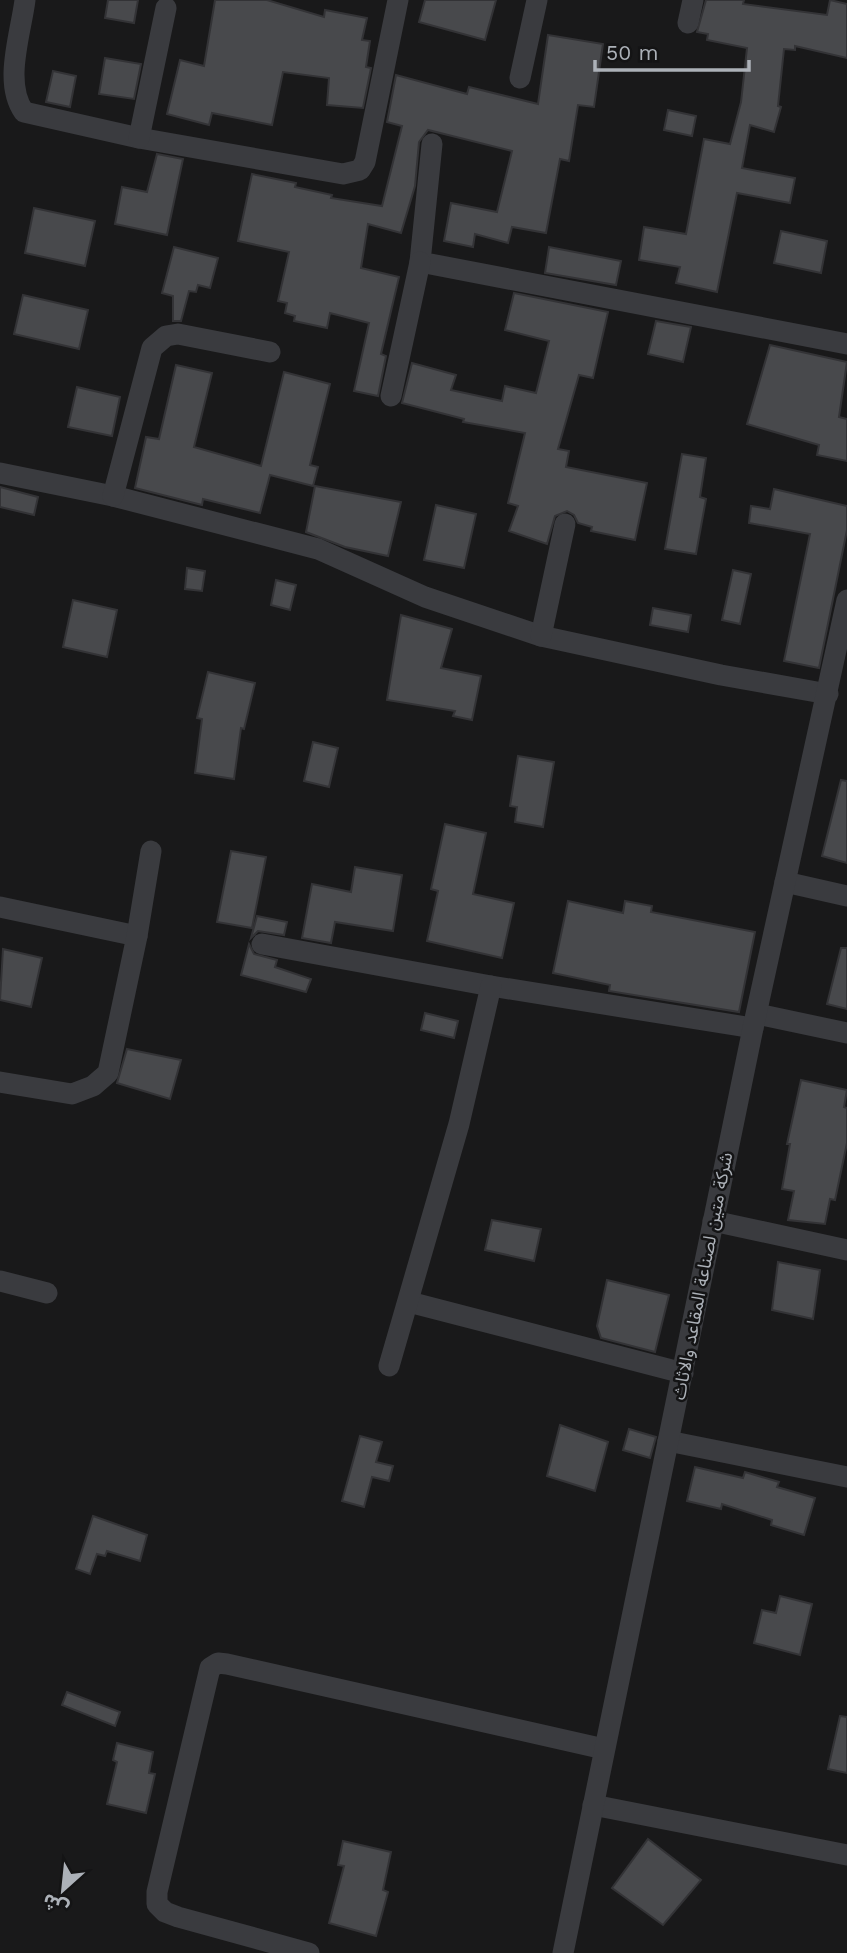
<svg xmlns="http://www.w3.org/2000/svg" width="847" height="1953" viewBox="0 0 847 1953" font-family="'Work Sans','Noto Sans Arabic',sans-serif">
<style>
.building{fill:#48494c;stroke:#333336;stroke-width:2}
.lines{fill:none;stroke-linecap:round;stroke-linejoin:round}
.street{stroke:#3a3b3f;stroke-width:21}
.labels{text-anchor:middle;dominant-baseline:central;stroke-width:5;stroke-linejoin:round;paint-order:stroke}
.street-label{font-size:18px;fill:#acb1b8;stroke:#141415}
</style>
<rect width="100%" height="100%" fill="#19191a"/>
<g class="building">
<path d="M 108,0 L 138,0 L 134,23 L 105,18 Z"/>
<path d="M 215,0 L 267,0 L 324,17 L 325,10 L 367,18 L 362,40 L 370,41 L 366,67 L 371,68 L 363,108 L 327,105 L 329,78 L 283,72 L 272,125 L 212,113 L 209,125 L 167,114 L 180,60 L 204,66 Z"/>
<path d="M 425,0 L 496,0 L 485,40 L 419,22 Z"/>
<path d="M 706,0 L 744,0 L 743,4 L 827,15 L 830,0 L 847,4 L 847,58 L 795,46 L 795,50 L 784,49 L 778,106 L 781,107 L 774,132 L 750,125 L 742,168 L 795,178 L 790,203 L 737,193 L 717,292 L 676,283 L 680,267 L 639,260 L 644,227 L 686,234 L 704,139 L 730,144 L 741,102 L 747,48 L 707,40 L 708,34 L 697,32 Z"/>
<path d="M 548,35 L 603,44 L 594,107 L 578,105 L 569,161 L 560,159 L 546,233 L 512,227 L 508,243 L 475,234 L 473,247 L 444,241 L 451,203 L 497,212 L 512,151 L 428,130 L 419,142 L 415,186 L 401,233 L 368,224 L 361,268 L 399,277 L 381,354 L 386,356 L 378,396 L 354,391 L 369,323 L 330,313 L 327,328 L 294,321 L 295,316 L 285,313 L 287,303 L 278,301 L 289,252 L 238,241 L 252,174 L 296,183 L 295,187 L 332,195 L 331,198 L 382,206 L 402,126 L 387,122 L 396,75 L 467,94 L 469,87 L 538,104 Z"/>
<path d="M 105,58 L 141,64 L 134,99 L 99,94 Z"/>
<path d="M 53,71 L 76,76 L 70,107 L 46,102 Z"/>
<path d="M 668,110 L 696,116 L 692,136 L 664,130 Z"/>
<path d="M 157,154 L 183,159 L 167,235 L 115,224 L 122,187 L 147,192 Z"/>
<path d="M 34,208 L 95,221 L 85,266 L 25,253 Z"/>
<path d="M 781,231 L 827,241 L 821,273 L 774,263 Z"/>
<path d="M 174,247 L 218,258 L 210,288 L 198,285 L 196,292 L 189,291 L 181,321 L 173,321 L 173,296 L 162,293 Z"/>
<path d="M 549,247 L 621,261 L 616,285 L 545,273 Z"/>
<path d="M 514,293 L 608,312 L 593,378 L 579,375 L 558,449 L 569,451 L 566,467 L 647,483 L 635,540 L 591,531 L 592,527 L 578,523 L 574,515 L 567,511 L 555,516 L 547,544 L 509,531 L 518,506 L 508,503 L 525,433 L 463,422 L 464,419 L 402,403 L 412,363 L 456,375 L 451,390 L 502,401 L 505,386 L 536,393 L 549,341 L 505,330 Z"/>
<path d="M 23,295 L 88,310 L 79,349 L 14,334 Z"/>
<path d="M 656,321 L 691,327 L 683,362 L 648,354 Z"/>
<path d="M 770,345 L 847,362 L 839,417 L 847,419 L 847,461 L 817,455 L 819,445 L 747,424 Z"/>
<path d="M 176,365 L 212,373 L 194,447 L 261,466 L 284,372 L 330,384 L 310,465 L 318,467 L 313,486 L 270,475 L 260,513 L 203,499 L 202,505 L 135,488 L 146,437 L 159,439 Z"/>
<path d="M 77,387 L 120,397 L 112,436 L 68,427 Z"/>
<path d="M 682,454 L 706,458 L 700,497 L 706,499 L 696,554 L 665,549 Z"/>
<path d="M 315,486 L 401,502 L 388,556 L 345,547 L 306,532 Z"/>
<path d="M 0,487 L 38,497 L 34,515 L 0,507 Z"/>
<path d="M 774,489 L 847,506 L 847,530 L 819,668 L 784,661 L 810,534 L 749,523 L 751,506 L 770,509 Z"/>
<path d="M 436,505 L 476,514 L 464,568 L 424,560 Z"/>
<path d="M 187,568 L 205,571 L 202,591 L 185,589 Z"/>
<path d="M 733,570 L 751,574 L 740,624 L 722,620 Z"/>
<path d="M 276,580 L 296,585 L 290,610 L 271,605 Z"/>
<path d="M 73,600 L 117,610 L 107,657 L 63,647 Z"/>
<path d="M 653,608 L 691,615 L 688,632 L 650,625 Z"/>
<path d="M 401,615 L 452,629 L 441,668 L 481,676 L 472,720 L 453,716 L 455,711 L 387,700 Z"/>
<path d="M 208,672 L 255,683 L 244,729 L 241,728 L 234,779 L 195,773 L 202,719 L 197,718 Z"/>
<path d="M 313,742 L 338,748 L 329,787 L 304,781 Z"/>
<path d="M 518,756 L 554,762 L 543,827 L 515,822 L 517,807 L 510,806 Z"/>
<path d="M 841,780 L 847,781 L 847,863 L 822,856 Z"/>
<path d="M 445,824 L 486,833 L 473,894 L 514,903 L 502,958 L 427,941 L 438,891 L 431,889 Z"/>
<path d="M 231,851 L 266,857 L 252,928 L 217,922 Z"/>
<path d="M 355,867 L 402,875 L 393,931 L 335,922 L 331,943 L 302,938 L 312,884 L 351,892 Z"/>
<path d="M 568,901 L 623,913 L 625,901 L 652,906 L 651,912 L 755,932 L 739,1012 L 609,991 L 610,985 L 553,973 Z"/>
<path d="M 257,916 L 287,922 L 284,935 L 258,931 L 251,938 Z"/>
<path d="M 249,944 L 254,954 L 277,960 L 275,967 L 311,979 L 306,992 L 241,975 Z"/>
<path d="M 841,948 L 847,948 L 847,1009 L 827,1004 Z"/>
<path d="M 3,949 L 42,958 L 31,1007 L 0,1000 Z"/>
<path d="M 425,1013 L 458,1021 L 454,1038 L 421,1030 Z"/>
<path d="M 127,1049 L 181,1060 L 170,1099 L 117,1083 Z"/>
<path d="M 801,1080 L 847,1090 L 844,1107 L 847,1108 L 847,1143 L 835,1200 L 830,1199 L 825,1224 L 788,1220 L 794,1191 L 782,1189 L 790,1144 L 787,1144 Z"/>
<path d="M 492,1220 L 541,1229 L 534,1261 L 485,1250 Z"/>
<path d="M 778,1262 L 820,1270 L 813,1319 L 772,1310 Z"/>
<path d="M 607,1280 L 669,1295 L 655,1352 L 601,1338 L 597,1326 Z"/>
<path d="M 560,1425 L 608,1442 L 595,1491 L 547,1476 Z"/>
<path d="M 629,1429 L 656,1437 L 650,1458 L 623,1450 Z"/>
<path d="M 360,1436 L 382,1442 L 376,1462 L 393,1466 L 389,1481 L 372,1477 L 364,1507 L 342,1501 Z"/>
<path d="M 695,1467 L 743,1478 L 745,1472 L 779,1482 L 777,1487 L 815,1498 L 804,1535 L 771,1525 L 772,1520 L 722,1504 L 721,1509 L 687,1501 Z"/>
<path d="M 93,1516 L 147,1535 L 140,1561 L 107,1551 L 105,1556 L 97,1554 L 90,1574 L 76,1569 Z"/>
<path d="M 780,1596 L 812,1604 L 800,1655 L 754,1643 L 762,1610 L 776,1613 Z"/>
<path d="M 67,1692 L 120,1712 L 115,1726 L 62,1705 Z"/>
<path d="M 840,1716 L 847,1717 L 847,1773 L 828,1769 Z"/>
<path d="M 117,1743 L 153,1752 L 149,1773 L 155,1774 L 146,1813 L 107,1804 L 117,1762 L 113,1760 Z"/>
<path d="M 648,1839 L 701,1880 L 663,1925 L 612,1888 Z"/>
<path d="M 343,1841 L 391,1852 L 383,1890 L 388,1892 L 376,1936 L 329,1923 L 344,1866 L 338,1865 Z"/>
</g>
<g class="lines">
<g class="street">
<path d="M 25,0 C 21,33 3,83 24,112 L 139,138 L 343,174 L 360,170 L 365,162 L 398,0"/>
<path d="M 688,23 L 693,0"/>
<path d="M 520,78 L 537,0"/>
<path d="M 139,138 L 166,8"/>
<path d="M 432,144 L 420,262 L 847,344"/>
<path d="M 391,396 L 420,262"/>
<path d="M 0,473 L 113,496 L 318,549 L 425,597 L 541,636 L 721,675 L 828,694"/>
<path d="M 113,496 L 152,348 L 166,336 L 178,334 L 270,352"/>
<path d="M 541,636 L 565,524"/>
<path d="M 785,882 L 847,896"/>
<path d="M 0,907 L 137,936"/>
<path d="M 262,944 L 491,986 L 753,1028"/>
<path d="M 757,1014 L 847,1033"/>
<path d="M 0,1082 L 72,1094 L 93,1086 L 108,1073 L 137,936 L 151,851"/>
<path d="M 713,1221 L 847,1250"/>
<path d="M 0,1281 L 47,1293"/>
<path d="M 409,1302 L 683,1373"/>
<path d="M 389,1366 L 459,1124 L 491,986"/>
<path d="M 668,1441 L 847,1477"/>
<path d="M 593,1805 L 847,1855"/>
<path d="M 309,1953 L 178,1917 L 165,1912 L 157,1904 L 157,1892 L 210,1668 L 218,1663 L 227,1664 L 604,1749"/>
<path d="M 563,1953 L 753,1028 L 847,600"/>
</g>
</g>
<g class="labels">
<g class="street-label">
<text transform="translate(702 1276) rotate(-79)">شركة متين لصناعة المقاعد والاثاث</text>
</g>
</g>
<g transform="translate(63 1890) rotate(207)" stroke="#141415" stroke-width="5" paint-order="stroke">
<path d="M0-5L12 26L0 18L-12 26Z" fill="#acb1b8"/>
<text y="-10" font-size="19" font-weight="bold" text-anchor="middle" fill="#acb1b8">ش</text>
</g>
<path d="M595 60v10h154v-10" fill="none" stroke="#acb1b8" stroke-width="3.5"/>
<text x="606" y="60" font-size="21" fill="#acb1b8" stroke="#141415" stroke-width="5" paint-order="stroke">50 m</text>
</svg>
